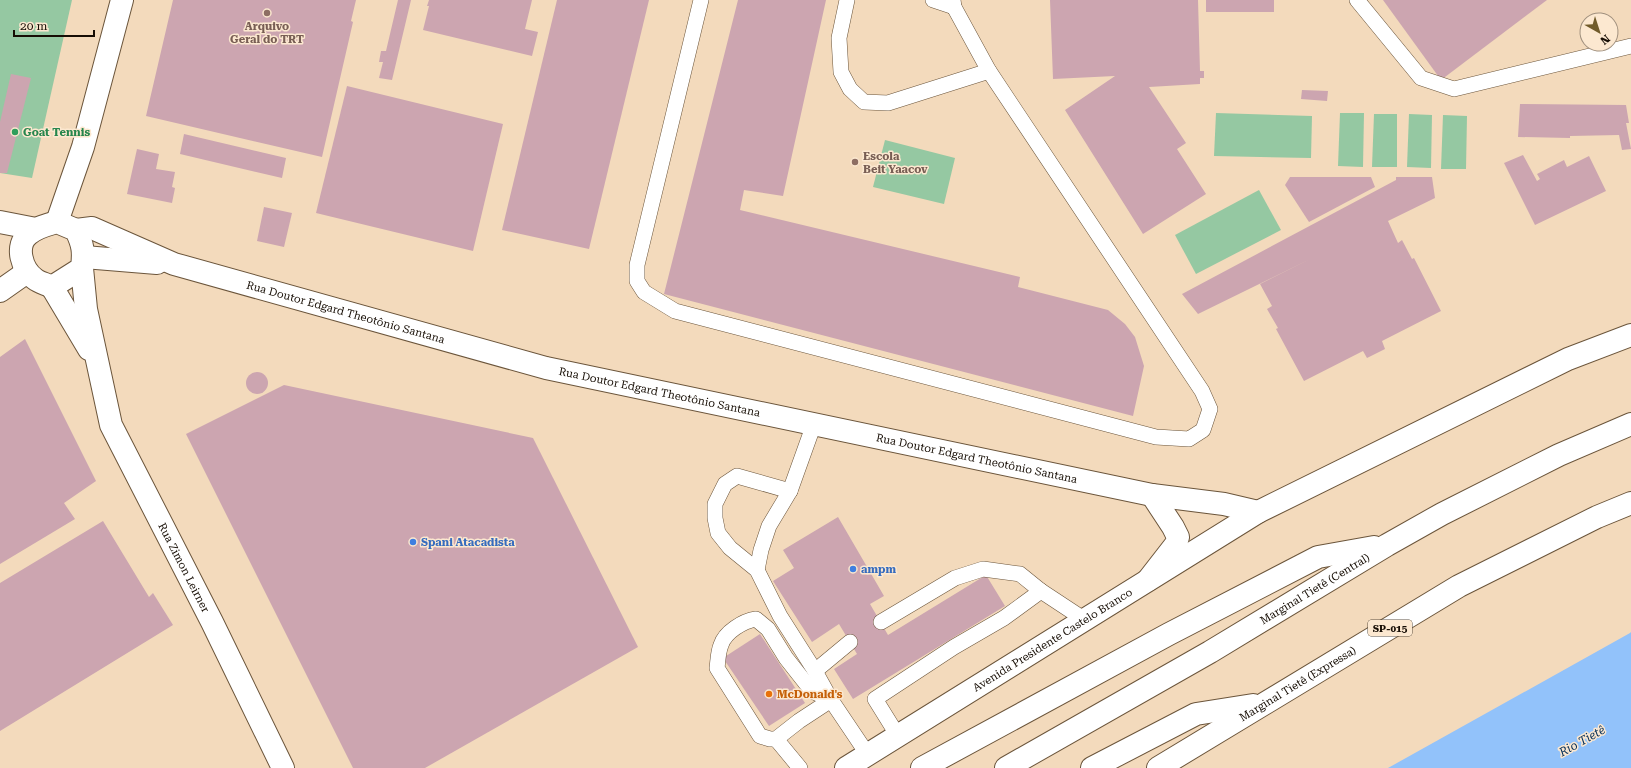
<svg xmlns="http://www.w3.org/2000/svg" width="1631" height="768" viewBox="0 0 1631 768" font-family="'Roboto Serif',serif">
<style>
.green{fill:#95c8a2}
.water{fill:#92c2fa}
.building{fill:#cca5b0}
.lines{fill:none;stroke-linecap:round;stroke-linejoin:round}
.service-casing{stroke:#6b553b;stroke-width:16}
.minor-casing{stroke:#6b553b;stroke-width:24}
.tertiary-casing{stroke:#6b553b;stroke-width:24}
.trunk-casing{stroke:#6b553b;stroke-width:24}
.motorway-casing{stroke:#6b553b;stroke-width:24}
.service{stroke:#fff;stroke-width:15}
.minor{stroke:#fff;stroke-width:22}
.tertiary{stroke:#fff;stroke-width:22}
.trunk{stroke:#fff;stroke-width:22}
.motorway{stroke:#fff;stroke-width:22}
.education-dot{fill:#8d6e63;stroke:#fce8d0;stroke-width:1.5}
.leisure-dot{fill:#2e9e5b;stroke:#fce8d0;stroke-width:1.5}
.shop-dot{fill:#3f7fe0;stroke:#fce8d0;stroke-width:1.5}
.food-dot{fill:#e8710a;stroke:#fce8d0;stroke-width:1.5}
.labels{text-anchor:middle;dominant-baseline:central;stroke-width:3;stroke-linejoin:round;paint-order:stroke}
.shield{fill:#fce8d0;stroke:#5b4f41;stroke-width:1}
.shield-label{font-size:10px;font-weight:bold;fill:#160d04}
.education-label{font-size:11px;font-weight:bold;fill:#785e54;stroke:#fce8d0}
.leisure-label{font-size:11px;font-weight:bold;fill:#27864d;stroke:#fce8d0;text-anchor:start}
.street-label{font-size:11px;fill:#160d04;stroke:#fce8d0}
.shop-label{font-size:11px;font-weight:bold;fill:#366cbe;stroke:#fce8d0;text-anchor:start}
.food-label{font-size:11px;font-weight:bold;fill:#c56008;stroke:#fce8d0;text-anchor:start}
.water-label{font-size:12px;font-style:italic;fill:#002c57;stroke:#fce8d0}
</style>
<rect width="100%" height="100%" fill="#f3dabc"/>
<g class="green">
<path d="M 0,0 L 72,0 L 32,178 L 0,173 Z"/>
<path d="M 1216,113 L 1312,116 L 1311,158 L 1214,156 Z"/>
<path d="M 1340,113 L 1364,113 L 1363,167 L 1338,166 Z"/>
<path d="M 1374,114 L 1397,114 L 1397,167 L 1372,167 Z"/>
<path d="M 1409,114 L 1432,115 L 1431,168 L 1407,167 Z"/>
<path d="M 1443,115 L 1467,116 L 1466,169 L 1441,169 Z"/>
<path d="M 885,140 L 955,158 L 944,204 L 873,187 Z"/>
<path d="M 1259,190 L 1281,230 L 1196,274 L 1175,235 Z"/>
</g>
<path class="water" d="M 1631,632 L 1631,768 L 1388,768 L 1630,633 Z"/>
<g class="building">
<path d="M 173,0 L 356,0 L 351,21 L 353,22 L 322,157 L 146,116 Z"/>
<path d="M 398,0 L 411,0 L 392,80 L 379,78 L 383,62 L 379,62 L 381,51 L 386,51 Z"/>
<path d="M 429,0 L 532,0 L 525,29 L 538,32 L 532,56 L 423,30 L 429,6 L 427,6 Z"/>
<path d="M 557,0 L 649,0 L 589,249 L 502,230 Z"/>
<path d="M 738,0 L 826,0 L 783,196 L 744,190 L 740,210 L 1020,277 L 1018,287 L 1108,310 L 1125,324 L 1135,337 L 1144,366 L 1133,416 L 664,294 Z"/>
<path d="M 1050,0 L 1198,0 L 1200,71 L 1204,71 L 1204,78 L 1200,78 L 1200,84 L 1149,87 L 1186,143 L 1177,149 L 1206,194 L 1143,234 L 1065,110 L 1115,76 L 1053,79 Z"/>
<rect x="1206" y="0" width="68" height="12"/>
<path d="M 1383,0 L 1547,0 L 1441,80 Z"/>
<path d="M 11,74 L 31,78 L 7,173 L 0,173 L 0,122 Z"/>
<path d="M 347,86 L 503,124 L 473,251 L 316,213 Z"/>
<path d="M 1302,90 L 1328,91 L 1327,101 L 1301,99 Z"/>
<path d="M 1520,104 L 1626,105 L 1629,123 L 1626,123 L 1631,149 L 1622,150 L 1619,135 L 1570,136 L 1570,138 L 1518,137 Z"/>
<path d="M 184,134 L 286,158 L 282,178 L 180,154 Z"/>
<path d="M 137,149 L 159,154 L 156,169 L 175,172 L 172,187 L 175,188 L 172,203 L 127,194 Z"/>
<path d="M 1523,155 L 1537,181 L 1540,179 L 1537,174 L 1564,160 L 1567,167 L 1589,156 L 1606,191 L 1535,225 L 1504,163 Z"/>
<path d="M 1290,177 L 1371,177 L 1375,187 L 1309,222 L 1285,185 Z"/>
<path d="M 1396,177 L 1432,177 L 1435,198 L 1388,221 L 1398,243 L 1402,240 L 1412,259 L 1414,258 L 1441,311 L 1382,341 L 1385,349 L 1367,358 L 1363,351 L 1304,381 L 1276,329 L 1278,328 L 1267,309 L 1272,306 L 1260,284 L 1310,259 L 1198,314 L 1182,294 L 1396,180 Z"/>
<path d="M 264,207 L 292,213 L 284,247 L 257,241 Z"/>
<path d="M 25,339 L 96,481 L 64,503 L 75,519 L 0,564 L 0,357 Z"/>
<circle cx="257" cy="383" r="11"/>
<path d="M 284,385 L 533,438 L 638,647 L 425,768 L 353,768 L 186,434 Z"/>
<path d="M 838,517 L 884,596 L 870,604 L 888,635 L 986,575 L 1005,606 L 853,699 L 834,669 L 857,654 L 839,624 L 812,642 L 773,581 L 794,568 L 783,550 Z"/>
<path d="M 103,521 L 149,597 L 153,593 L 173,625 L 0,731 L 0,583 Z"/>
<path d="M 760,634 L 805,703 L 769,726 L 723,658 Z"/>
</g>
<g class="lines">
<defs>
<g id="service">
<path d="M 701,0 L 637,265 L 637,281 L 644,292 L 675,311 L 1156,437 L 1189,439 L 1203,430 L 1210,409 L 1202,391 L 989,71 L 954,7 L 953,0"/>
<path d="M 847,0 L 839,38 L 841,72 L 850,89 L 864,102 L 888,103 L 989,71"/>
<path d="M 933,0 L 954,7"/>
<path d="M 1357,0 L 1421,78 L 1454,89 L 1631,46"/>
<path d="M 790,491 L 737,476 L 725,484 L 715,504 L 715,518 L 718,533 L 730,548 L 757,570 L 780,616 L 815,671 L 831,700 L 868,755"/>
<path d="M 757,570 L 761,550 L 769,526 L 790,491 L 814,424"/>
<path d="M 756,619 L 768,629 L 786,658 L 812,691 L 831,700 L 799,721 L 776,739 L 770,739 L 760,736 L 717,668 C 718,661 718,652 721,645 C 725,632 743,621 756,619 Z"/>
<path d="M 881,622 L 955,578 L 983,569 L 1020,574 L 1041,591"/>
<path d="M 815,671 L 850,642"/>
<path d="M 898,736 L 875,699 L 954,647 L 1004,618 L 1041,591 L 1085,620"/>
<path d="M 776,739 L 800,768"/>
</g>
<g id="minor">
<path d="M 57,222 L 83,147 L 122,0"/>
<path d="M 0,291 L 27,272"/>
</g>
<g id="tertiary">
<path d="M 0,222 L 36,229"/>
<path d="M 57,222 L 76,230 C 83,245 84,251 82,268 L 52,287 C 47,284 40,283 35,279 C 22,270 14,245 29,234 C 37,227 47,225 57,222 Z"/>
<path id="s1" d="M 76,230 L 92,228 L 174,264 L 546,368 L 1152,495 L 1224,504 L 1258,512"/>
<path d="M 84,257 L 157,263"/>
<path id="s2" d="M 82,268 L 86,309 L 111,425 L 212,622 L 283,768"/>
<path d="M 52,287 L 89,349"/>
<path d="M 1148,580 L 1176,544 L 1178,537 L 1173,527 L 1152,495"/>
</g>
<g id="trunk">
<path id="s3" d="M 846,768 L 1258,512 L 1568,359 L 1631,335"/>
<path d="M 922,768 L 1169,634 L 1318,557 L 1374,547"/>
<path id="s4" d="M 1006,768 L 1210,652 L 1387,545 L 1442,514 L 1559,455 L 1631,424"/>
</g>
<g id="motorway">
<path d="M 1092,768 L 1196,714 L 1253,705"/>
<path id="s5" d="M 1158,768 L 1459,586 L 1597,517 L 1631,503"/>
</g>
</defs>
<use href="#service" class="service-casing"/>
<use href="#minor" class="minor-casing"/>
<use href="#tertiary" class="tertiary-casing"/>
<use href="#trunk" class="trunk-casing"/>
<use href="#motorway" class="motorway-casing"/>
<use href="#service" class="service"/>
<use href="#minor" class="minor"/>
<use href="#tertiary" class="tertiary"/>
<use href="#trunk" class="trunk"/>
<use href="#motorway" class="motorway"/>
</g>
<g class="education-dot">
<circle cx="267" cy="13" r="4"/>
<circle cx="855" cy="162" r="4"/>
</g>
<circle class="leisure-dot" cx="15" cy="132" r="4"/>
<g class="shop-dot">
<circle cx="413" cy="542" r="4"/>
<circle cx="853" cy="569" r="4"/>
</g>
<circle class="food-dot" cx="769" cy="694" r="4"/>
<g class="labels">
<rect class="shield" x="1368" y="620" width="44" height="16" rx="3"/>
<g class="shield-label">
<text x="1390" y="628">SP-015</text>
</g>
<g class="education-label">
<text x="267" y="26">Arquivo<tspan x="267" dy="13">Geral do TRT</tspan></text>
<text x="863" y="156" text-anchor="start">Escola<tspan x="863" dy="13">Beit Yaacov</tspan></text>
</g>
<g class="leisure-label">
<text x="23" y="132">Goat Tennis</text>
</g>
<g class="street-label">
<text stroke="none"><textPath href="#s1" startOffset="284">Rua Doutor Edgard Theotônio Santana</textPath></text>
<text stroke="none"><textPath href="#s1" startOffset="608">Rua Doutor Edgard Theotônio Santana</textPath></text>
<text stroke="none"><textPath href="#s1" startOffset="932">Rua Doutor Edgard Theotônio Santana</textPath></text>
<text stroke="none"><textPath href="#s2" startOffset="320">Rua Zimon Leirner</textPath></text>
<text stroke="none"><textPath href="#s4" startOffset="357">Marginal Tietê (Central)</textPath></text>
<text stroke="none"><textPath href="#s3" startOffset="243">Avenida Presidente Castelo Branco</textPath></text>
<text stroke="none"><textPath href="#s5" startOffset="163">Marginal Tietê (Expressa)</textPath></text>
</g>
<g class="shop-label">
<text x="421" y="542">Spani Atacadista</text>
<text x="861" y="569">ampm</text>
</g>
<g class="food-label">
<text x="777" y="694">McDonald's</text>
</g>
<g class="water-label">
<text transform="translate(1582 741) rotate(-29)">Rio Tietê</text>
</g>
</g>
<g transform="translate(1599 32) rotate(141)"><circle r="19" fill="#fce8d0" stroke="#a0907e"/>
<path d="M0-3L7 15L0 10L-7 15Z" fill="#715b2a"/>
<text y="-6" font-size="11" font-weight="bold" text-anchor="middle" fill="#160d04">N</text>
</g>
<path d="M14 30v6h80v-6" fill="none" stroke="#160d04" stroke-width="2"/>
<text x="20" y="30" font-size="12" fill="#160d04" stroke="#fce8d0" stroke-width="3" paint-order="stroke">20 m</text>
</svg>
